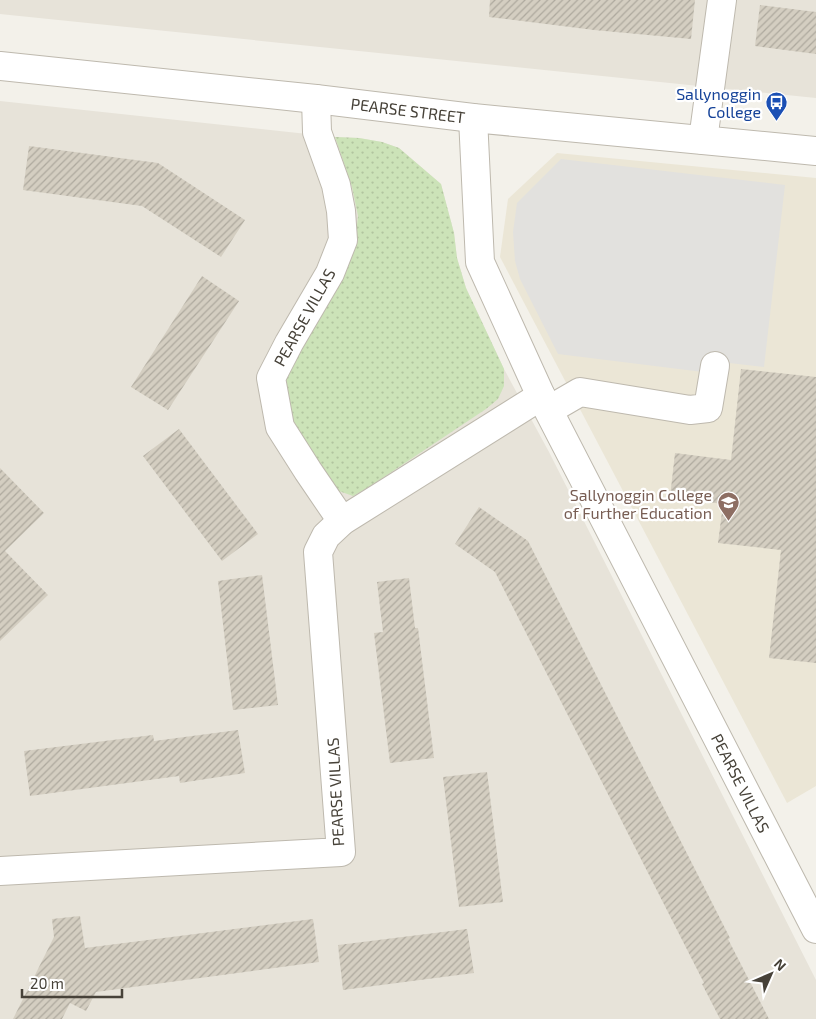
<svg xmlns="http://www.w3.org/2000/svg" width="816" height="1019" viewBox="0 0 816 1019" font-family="'Exo 2',sans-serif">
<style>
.residential{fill:#e7e3d9}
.education{fill:#ebe6d6}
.grass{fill:url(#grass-dots)}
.parking{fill:#e2e1de}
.building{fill:url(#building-hatch)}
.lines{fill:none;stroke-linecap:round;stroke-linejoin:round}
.minor-casing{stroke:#beb9ae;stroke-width:30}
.minor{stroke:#fff;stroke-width:28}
.labels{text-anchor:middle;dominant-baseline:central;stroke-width:4.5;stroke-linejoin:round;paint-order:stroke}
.transit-label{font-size:16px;fill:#164399;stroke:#fff;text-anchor:end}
.street-label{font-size:16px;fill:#474239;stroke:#fff}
.education-label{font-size:16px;fill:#785e54;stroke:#fff;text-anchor:end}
</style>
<defs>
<pattern id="grass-dots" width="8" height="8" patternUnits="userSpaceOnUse" patternTransform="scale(1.25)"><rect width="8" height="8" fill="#cce3b8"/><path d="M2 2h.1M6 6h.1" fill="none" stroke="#b1c49f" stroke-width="1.8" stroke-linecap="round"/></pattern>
<pattern id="building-hatch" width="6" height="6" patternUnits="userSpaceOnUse" patternTransform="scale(1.25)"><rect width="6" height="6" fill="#d4cec1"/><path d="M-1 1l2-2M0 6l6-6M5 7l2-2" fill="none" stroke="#aea99e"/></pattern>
</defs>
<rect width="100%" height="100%" fill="#f3f1ea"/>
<g class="residential">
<path d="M 0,0 L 816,0 L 816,98 L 0,14 Z"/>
<path d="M 0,101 L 335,137 L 359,138 L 382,142 L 399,148 L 441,184 L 454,233 L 457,258 L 466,288 L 504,369 L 549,452 L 816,980 L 816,1019 L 0,1019 Z"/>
</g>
<path class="education" d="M 557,153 L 816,178 L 816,786 L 787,803 L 500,257 L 508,199 Z"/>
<path class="grass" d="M 335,137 L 359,138 L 382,142 L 399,148 L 441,184 L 454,233 L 457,258 L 466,288 L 504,369 L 504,386 L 498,399 L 486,409 L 369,487 L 353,496 L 336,490 L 290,422 L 284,386 L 289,371 L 355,243 L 358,216 L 352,187 Z"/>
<path class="parking" d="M 561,159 L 785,185 L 764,367 L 712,361 L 711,373 L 558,354 L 520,279 L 515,261 L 513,232 L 517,203 Z"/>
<g class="building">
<path d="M 490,0 L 695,0 L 691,39 L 594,30 L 489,17 Z"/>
<path d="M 760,5 L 816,12 L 816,54 L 755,46 Z"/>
<path d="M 29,146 L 158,163 L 245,220 L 221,257 L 142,206 L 23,190 Z"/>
<path d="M 202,276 L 239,301 L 168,410 L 131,387 Z"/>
<path d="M 741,369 L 816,377 L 816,663 L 769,658 L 781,550 L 718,543 L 723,504 L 670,497 L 675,453 L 731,460 Z"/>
<path d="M 179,429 L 258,534 L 222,561 L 143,456 Z"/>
<path d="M 0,468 L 44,513 L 5,551 L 48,595 L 0,641 Z"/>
<path d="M 479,507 L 528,541 L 730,938 L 728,939 L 769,1019 L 720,1019 L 702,984 L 704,983 L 495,572 L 455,544 Z"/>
<path d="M 262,575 L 278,705 L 233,710 L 218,581 Z"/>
<path d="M 409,578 L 415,628 L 418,628 L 434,758 L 390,763 L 374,633 L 383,632 L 377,582 Z"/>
<path d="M 238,730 L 245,773 L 180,783 L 179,776 L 30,796 L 24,751 L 153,735 L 154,741 Z"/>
<path d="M 487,772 L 503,902 L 459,907 L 443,777 Z"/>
<path d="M 80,916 L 85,948 L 313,919 L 319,962 L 96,992 L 86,1011 L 70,1003 L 62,1019 L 13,1019 L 54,937 L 52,919 Z"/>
<path d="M 467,929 L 474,973 L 343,990 L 338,945 Z"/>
</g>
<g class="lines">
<defs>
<g id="minor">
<path d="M 0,66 L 316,99 L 473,118 L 816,151"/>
<path d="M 316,99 L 317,132 L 336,185 L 341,211 L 343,240 L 330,273 L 289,343 L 271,378 L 280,427 L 308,471 L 342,521"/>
<path d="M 473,118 L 480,262 L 541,396 L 816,929"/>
<path d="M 703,140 L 722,0"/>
<path d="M 549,410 L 580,392 L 690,410 L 708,408 L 715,366"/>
<path d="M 0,871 L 341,852 L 318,552 L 326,536 L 342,521 L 541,396"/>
</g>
</defs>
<use href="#minor" class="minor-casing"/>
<use href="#minor" class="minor"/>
</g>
<defs>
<symbol id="bus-pin" viewBox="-11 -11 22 30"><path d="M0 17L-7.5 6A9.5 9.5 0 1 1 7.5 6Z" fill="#1a4fb4" stroke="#fff"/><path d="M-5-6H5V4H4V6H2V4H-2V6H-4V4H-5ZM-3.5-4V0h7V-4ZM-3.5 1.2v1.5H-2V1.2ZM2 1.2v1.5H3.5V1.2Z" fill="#fff"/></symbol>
<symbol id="university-pin" viewBox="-11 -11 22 30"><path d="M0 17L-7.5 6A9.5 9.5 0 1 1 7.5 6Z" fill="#8d6e63" stroke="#fff"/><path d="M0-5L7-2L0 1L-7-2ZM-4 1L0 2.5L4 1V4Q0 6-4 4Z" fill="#fff"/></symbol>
</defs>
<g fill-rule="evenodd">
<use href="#bus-pin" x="764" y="90" width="25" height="34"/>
<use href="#university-pin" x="716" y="490" width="25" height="34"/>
</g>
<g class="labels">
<g class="transit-label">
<text x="761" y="93">Sallynoggin<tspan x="761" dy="18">College</tspan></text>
</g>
<g class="street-label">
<text transform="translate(408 110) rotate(7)">PEARSE STREET</text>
<text transform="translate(304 317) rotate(-61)">PEARSE VILLAS</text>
<text transform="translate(741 783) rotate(63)">PEARSE VILLAS</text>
<text transform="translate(335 792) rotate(-93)">PEARSE VILLAS</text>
</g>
<g class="education-label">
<text x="712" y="494">Sallynoggin College<tspan x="712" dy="18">of Further Education</tspan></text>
</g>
</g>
<g transform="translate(771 974) rotate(45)" stroke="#ffffff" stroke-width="4" paint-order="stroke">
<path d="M0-4L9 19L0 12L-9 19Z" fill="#474239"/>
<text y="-8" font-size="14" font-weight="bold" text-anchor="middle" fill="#474239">N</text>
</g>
<path d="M22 989v8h100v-8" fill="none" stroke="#474239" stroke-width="2.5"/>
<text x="30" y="989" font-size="15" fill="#474239" stroke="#ffffff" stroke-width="4" paint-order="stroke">20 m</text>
</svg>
